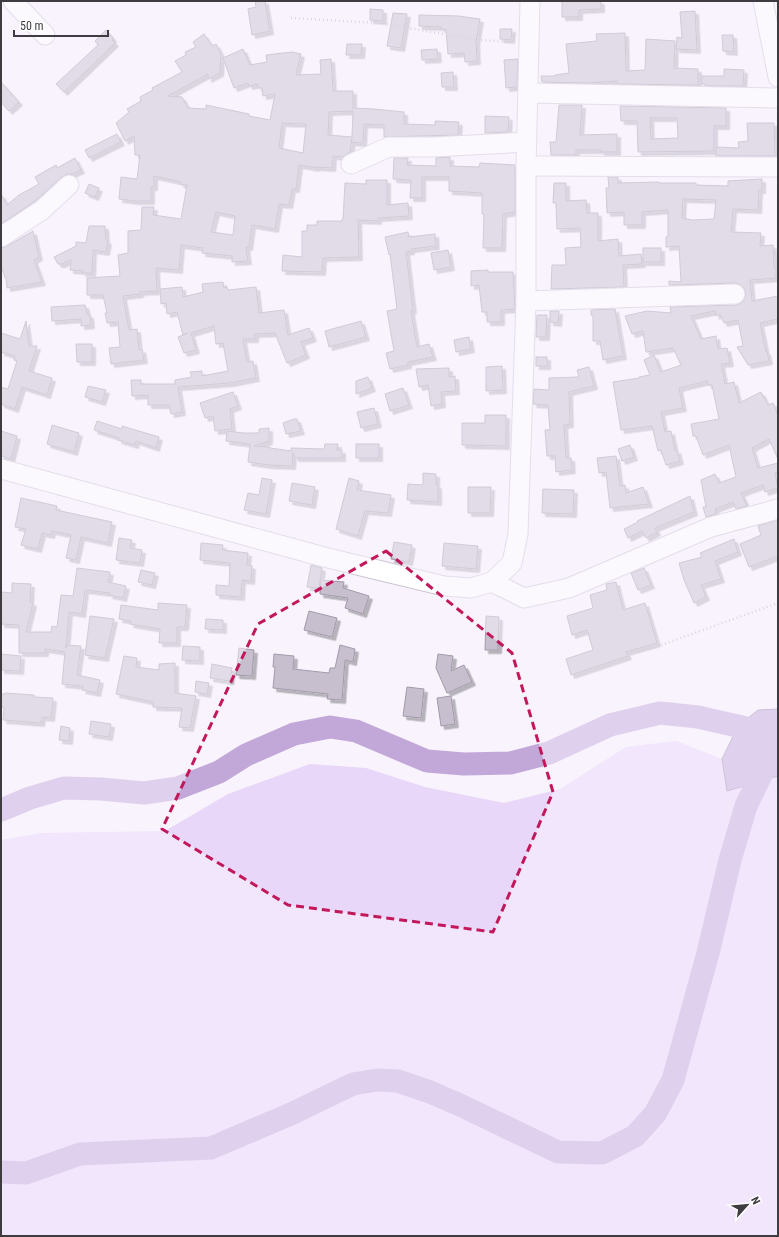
<svg xmlns="http://www.w3.org/2000/svg" width="779" height="1237" viewBox="0 0 779 1237" font-family="'Roboto Condensed',sans-serif">
<style>
.green{fill:#e8d7f8}
.water{fill:#c2a7d9;stroke:#9a87ab}
.lines{fill:none;stroke-linecap:round;stroke-linejoin:round}
.river{stroke:#c2a7d9;stroke-width:23}
.building{fill:#c7bece;stroke:#a29aaa;fill-rule:evenodd;filter:url(#shadow)}
.minor-casing{stroke:#cdc5d5;stroke-width:21}
.path{stroke:#b9b5bd;stroke-width:2.5;stroke-dasharray:1 3;stroke-linecap:butt}
.minor{stroke:#fff;stroke-width:19}
.marked{fill:none;stroke:#c2185b;stroke-width:3;stroke-dasharray:8 5;stroke-linejoin:round}
</style>
<defs>
<filter id="shadow"><feDropShadow dx="3.5" dy="3.5" stdDeviation="0" flood-color="#0004"/></filter>
</defs>
<rect width="100%" height="100%" fill="#f8f3fd"/>
<path class="green" d="M 676,741 L 722,759 L 727,791 L 778,776 L 778,1236 L 1,1236 L 1,840 L 42,833 L 165,831 L 228,794 L 310,764 L 366,768 L 425,787 L 504,803 L 560,789 L 626,747 Z"/>
<path class="water" d="M 778,709 L 778,776 L 727,791 L 722,759 L 738,726 L 758,710 Z"/>
<g class="lines">
<g class="river">
<path d="M 1,810 L 30,798 L 64,788 L 101,789 L 144,793 L 178,788 L 219,772 L 246,755 L 294,734 L 330,727 L 356,731 L 427,761 L 464,764 L 510,763 L 549,753 L 610,725 L 660,713 L 698,717 L 768,733"/>
<path d="M 1,1172 L 26,1173 L 80,1154 L 211,1148 L 293,1113 L 353,1084 L 377,1080 L 398,1081 L 430,1092 L 460,1105 L 558,1152 L 602,1153 L 635,1136 L 655,1114 L 673,1080 L 708,953 L 730,860 L 746,806 L 778,740"/>
</g>
</g>
<g class="building">
<path d="M 255,1 L 265,1 L 270,31 L 252,35 L 248,9 L 256,7 Z"/>
<path d="M 562,1 L 601,1 L 601,9 L 579,10 L 579,17 L 562,17 Z"/>
<path d="M 370,9 L 383,10 L 383,21 L 370,20 Z"/>
<path d="M 695,11 L 697,50 L 676,49 L 677,37 L 682,38 L 680,12 Z"/>
<path d="M 393,13 L 407,14 L 401,48 L 387,46 Z"/>
<path d="M 419,15 L 459,16 L 480,19 L 476,42 L 477,61 L 465,62 L 464,53 L 448,54 L 446,30 L 441,29 L 441,27 L 419,26 Z"/>
<path d="M 500,29 L 512,29 L 511,40 L 500,39 Z"/>
<path d="M 106,30 L 113,38 L 112,40 L 115,43 L 64,92 L 56,84 L 98,45 L 95,41 Z"/>
<path d="M 625,33 L 626,71 L 645,70 L 646,39 L 675,41 L 674,68 L 698,69 L 698,85 L 617,84 L 617,81 L 587,83 L 542,82 L 541,76 L 555,76 L 555,75 L 569,73 L 566,44 L 597,41 L 596,34 Z"/>
<path d="M 204,34 L 212,46 L 216,44 L 221,54 L 220,73 L 208,79 L 208,74 L 168,96 L 182,97 L 188,108 L 206,109 L 206,105 L 249,114 L 249,116 L 270,120 L 275,94 L 263,96 L 262,88 L 258,88 L 258,84 L 249,86 L 248,83 L 234,88 L 223,58 L 243,49 L 250,65 L 267,62 L 266,55 L 292,52 L 301,54 L 296,75 L 321,74 L 320,60 L 331,59 L 333,91 L 353,91 L 353,108 L 374,109 L 404,112 L 404,124 L 435,125 L 435,121 L 459,122 L 458,135 L 384,137 L 384,125 L 364,124 L 363,143 L 351,142 L 352,139 L 350,152 L 343,157 L 333,156 L 332,168 L 316,167 L 316,168 L 299,165 L 296,189 L 292,189 L 289,205 L 279,204 L 275,229 L 252,225 L 249,247 L 246,247 L 248,261 L 232,262 L 232,256 L 202,253 L 203,248 L 181,245 L 179,270 L 156,268 L 157,291 L 140,292 L 140,294 L 123,296 L 129,330 L 137,329 L 139,350 L 142,349 L 144,360 L 111,364 L 109,348 L 120,347 L 118,322 L 107,323 L 105,313 L 107,313 L 103,295 L 87,295 L 87,278 L 120,276 L 118,255 L 128,253 L 128,231 L 141,230 L 142,207 L 154,207 L 153,215 L 181,219 L 187,185 L 180,184 L 181,182 L 154,176 L 154,187 L 151,187 L 151,201 L 135,201 L 119,199 L 121,177 L 137,179 L 140,155 L 135,155 L 134,136 L 125,141 L 116,123 L 129,112 L 127,109 L 141,101 L 140,97 L 153,90 L 152,88 L 182,72 L 175,61 L 186,55 L 185,52 L 196,47 L 193,42 ZM 353,111 L 352,137 L 328,135 L 329,112 ZM 282,123 L 306,124 L 303,153 L 279,148 ZM 216,212 L 235,216 L 233,235 L 211,232 Z"/>
<path d="M 722,35 L 733,35 L 734,52 L 723,51 Z"/>
<path d="M 347,44 L 362,44 L 361,55 L 346,55 Z"/>
<path d="M 437,49 L 438,59 L 422,60 L 421,50 Z"/>
<path d="M 518,59 L 517,87 L 506,88 L 504,60 Z"/>
<path d="M 724,69 L 744,70 L 743,86 L 706,86 L 706,84 L 701,84 L 702,76 L 724,76 Z"/>
<path d="M 453,72 L 454,87 L 442,87 L 441,73 Z"/>
<path d="M 1,82 L 19,102 L 9,111 L 1,102 Z"/>
<path d="M 559,105 L 582,105 L 580,135 L 617,134 L 617,152 L 601,152 L 601,150 L 576,150 L 576,155 L 551,155 L 550,142 L 556,142 Z"/>
<path d="M 620,106 L 726,108 L 726,126 L 714,126 L 714,151 L 638,152 L 637,121 L 621,121 ZM 650,118 L 677,118 L 678,138 L 651,139 Z"/>
<path d="M 485,116 L 509,117 L 508,132 L 485,133 Z"/>
<path d="M 747,123 L 774,123 L 775,156 L 716,156 L 716,147 L 739,148 L 738,142 L 748,141 Z"/>
<path d="M 117,134 L 121,142 L 89,158 L 85,150 Z"/>
<path d="M 450,157 L 450,166 L 479,167 L 480,163 L 515,165 L 515,212 L 503,214 L 502,248 L 483,248 L 484,214 L 482,214 L 482,193 L 449,191 L 449,177 L 422,177 L 422,198 L 410,198 L 411,180 L 393,179 L 394,158 L 408,158 L 407,165 L 436,166 L 436,158 Z"/>
<path d="M 75,158 L 81,170 L 72,174 L 67,174 L 62,177 L 35,201 L 1,224 L 1,194 L 7,205 L 19,195 L 39,184 L 35,177 L 56,165 L 57,168 Z"/>
<path d="M 608,177 L 618,177 L 618,183 L 659,182 L 659,183 L 696,183 L 696,185 L 728,186 L 728,181 L 762,179 L 762,190 L 759,190 L 758,210 L 733,209 L 731,232 L 761,233 L 760,246 L 773,245 L 774,268 L 776,268 L 776,278 L 750,280 L 752,301 L 778,296 L 778,319 L 760,323 L 766,352 L 767,351 L 769,361 L 748,365 L 737,347 L 743,346 L 738,320 L 724,323 L 720,314 L 716,316 L 715,311 L 691,316 L 701,339 L 716,336 L 718,349 L 727,348 L 730,363 L 721,364 L 725,384 L 734,382 L 739,403 L 761,392 L 768,405 L 773,403 L 778,415 L 778,459 L 769,439 L 752,448 L 758,468 L 778,463 L 778,472 L 775,473 L 778,488 L 765,492 L 763,485 L 741,493 L 747,506 L 736,509 L 733,502 L 715,509 L 716,514 L 706,517 L 703,507 L 706,507 L 701,480 L 715,474 L 719,483 L 736,477 L 729,445 L 703,455 L 696,436 L 693,436 L 691,424 L 719,419 L 712,385 L 708,385 L 707,381 L 679,388 L 683,408 L 661,412 L 665,432 L 671,431 L 675,451 L 677,450 L 680,461 L 666,465 L 661,450 L 658,451 L 652,426 L 621,430 L 613,382 L 639,378 L 639,377 L 650,375 L 644,360 L 654,355 L 661,372 L 681,365 L 673,348 L 646,352 L 643,331 L 632,334 L 625,316 L 647,311 L 671,313 L 670,307 L 736,305 L 741,303 L 744,300 L 746,293 L 744,288 L 740,285 L 735,283 L 669,285 L 669,281 L 681,282 L 679,246 L 666,247 L 666,237 L 668,236 L 668,210 L 642,212 L 642,225 L 624,225 L 624,212 L 607,213 L 606,188 L 609,188 ZM 683,199 L 716,200 L 714,219 L 692,220 L 682,218 Z"/>
<path d="M 366,180 L 387,180 L 387,205 L 408,203 L 409,216 L 378,218 L 378,221 L 358,220 L 359,257 L 323,258 L 322,272 L 282,271 L 283,255 L 302,257 L 302,231 L 307,231 L 307,225 L 317,225 L 317,221 L 342,221 L 342,219 L 343,219 L 345,183 L 366,184 Z"/>
<path d="M 554,183 L 566,183 L 566,201 L 586,200 L 587,213 L 598,213 L 598,241 L 618,239 L 619,256 L 641,254 L 642,264 L 623,265 L 624,287 L 551,289 L 552,265 L 566,265 L 565,248 L 581,247 L 580,228 L 557,229 L 556,203 L 553,203 Z"/>
<path d="M 89,184 L 99,188 L 95,197 L 85,193 Z"/>
<path d="M 89,226 L 105,226 L 106,240 L 108,241 L 106,252 L 93,250 L 92,273 L 82,273 L 83,271 L 70,270 L 71,260 L 62,264 L 58,264 L 54,257 L 76,246 L 76,242 L 86,243 Z"/>
<path d="M 33,231 L 39,257 L 34,260 L 42,282 L 7,288 L 6,278 L 5,278 L 1,265 L 1,248 L 7,246 Z"/>
<path d="M 408,232 L 409,237 L 435,234 L 436,246 L 411,249 L 411,251 L 406,252 L 413,310 L 411,311 L 417,347 L 429,344 L 433,357 L 408,362 L 408,365 L 390,369 L 386,353 L 394,351 L 387,311 L 397,309 L 390,254 L 389,255 L 385,237 Z"/>
<rect x="643" y="248" width="18" height="14"/>
<path d="M 448,250 L 451,267 L 434,270 L 431,253 Z"/>
<path d="M 488,270 L 488,272 L 513,272 L 515,309 L 501,310 L 501,322 L 487,322 L 487,312 L 482,312 L 479,285 L 471,286 L 471,271 Z"/>
<path d="M 223,282 L 224,288 L 227,287 L 228,290 L 256,287 L 259,313 L 284,310 L 288,335 L 309,328 L 313,338 L 301,342 L 306,355 L 287,363 L 275,333 L 255,334 L 255,339 L 243,339 L 247,362 L 253,361 L 256,378 L 230,383 L 178,387 L 182,412 L 171,414 L 169,405 L 148,405 L 148,395 L 132,396 L 131,380 L 141,380 L 141,384 L 175,384 L 175,380 L 192,377 L 190,372 L 202,371 L 202,376 L 228,371 L 223,343 L 216,344 L 214,326 L 191,333 L 196,350 L 184,353 L 178,337 L 188,333 L 183,335 L 177,312 L 167,314 L 166,303 L 161,304 L 160,289 L 182,287 L 183,297 L 203,292 L 202,284 Z"/>
<path d="M 85,305 L 88,315 L 90,315 L 91,325 L 81,326 L 81,319 L 52,321 L 51,307 Z"/>
<path d="M 615,309 L 623,356 L 603,360 L 600,341 L 593,341 L 593,316 L 591,315 L 591,310 Z"/>
<path d="M 550,311 L 559,311 L 558,323 L 550,322 Z"/>
<path d="M 537,315 L 547,315 L 546,337 L 536,337 Z"/>
<path d="M 26,321 L 29,346 L 37,346 L 29,371 L 52,378 L 47,395 L 22,387 L 15,409 L 1,404 L 1,387 L 8,389 L 17,361 L 14,360 L 15,356 L 1,352 L 1,333 L 20,339 Z"/>
<path d="M 361,321 L 366,337 L 329,347 L 325,331 Z"/>
<path d="M 469,337 L 471,349 L 456,352 L 454,340 Z"/>
<path d="M 76,344 L 92,344 L 92,362 L 77,362 Z"/>
<rect x="536" y="357" width="11" height="9"/>
<path d="M 502,366 L 503,390 L 486,391 L 486,367 Z"/>
<path d="M 589,367 L 594,386 L 569,392 L 570,424 L 564,425 L 566,458 L 571,458 L 572,470 L 556,472 L 555,456 L 547,456 L 545,430 L 550,430 L 548,405 L 533,404 L 534,389 L 549,390 L 549,378 L 579,377 L 577,370 Z"/>
<path d="M 449,368 L 449,377 L 455,376 L 456,391 L 441,392 L 442,404 L 431,406 L 428,385 L 419,387 L 416,369 Z"/>
<path d="M 368,377 L 372,388 L 356,394 L 356,381 Z"/>
<path d="M 88,386 L 106,390 L 102,402 L 85,397 Z"/>
<path d="M 403,388 L 409,405 L 390,411 L 385,394 Z"/>
<path d="M 233,392 L 238,406 L 230,409 L 232,429 L 215,431 L 213,416 L 205,418 L 200,403 Z"/>
<path d="M 374,408 L 378,424 L 361,428 L 357,412 Z"/>
<path d="M 485,415 L 506,415 L 506,446 L 462,445 L 462,423 L 485,423 Z"/>
<path d="M 294,419 L 297,419 L 301,431 L 286,434 L 283,423 Z"/>
<path d="M 97,421 L 122,429 L 122,426 L 159,437 L 156,448 L 136,441 L 135,445 L 118,440 L 119,438 L 94,430 Z"/>
<path d="M 52,425 L 79,433 L 74,452 L 47,444 Z"/>
<path d="M 269,428 L 269,441 L 254,446 L 270,447 L 270,448 L 292,451 L 291,448 L 324,449 L 325,444 L 338,444 L 337,450 L 342,450 L 342,458 L 295,458 L 293,453 L 292,466 L 268,465 L 248,462 L 250,444 L 226,441 L 227,431 L 243,433 L 259,433 L 259,429 Z"/>
<path d="M 1,431 L 17,436 L 11,459 L 1,456 Z"/>
<rect x="356" y="444" width="23" height="14"/>
<path d="M 630,445 L 634,457 L 622,461 L 618,449 Z"/>
<path d="M 616,456 L 620,486 L 625,485 L 626,493 L 643,487 L 649,504 L 610,508 L 606,472 L 599,473 L 597,458 Z"/>
<path d="M 423,473 L 436,474 L 436,485 L 438,485 L 438,502 L 407,500 L 408,484 L 423,485 Z"/>
<path d="M 262,478 L 272,480 L 266,514 L 244,510 L 248,493 L 259,495 Z"/>
<path d="M 349,478 L 359,481 L 357,490 L 391,495 L 388,513 L 365,511 L 358,536 L 336,529 Z"/>
<path d="M 292,483 L 315,487 L 312,505 L 289,501 Z"/>
<path d="M 468,487 L 491,487 L 490,513 L 468,513 Z"/>
<path d="M 543,489 L 574,490 L 573,514 L 542,513 Z"/>
<path d="M 690,496 L 694,512 L 655,528 L 657,532 L 646,538 L 642,531 L 628,538 L 624,529 L 638,522 L 637,521 Z"/>
<path d="M 21,498 L 57,506 L 56,510 L 112,522 L 108,543 L 81,537 L 76,560 L 66,558 L 71,535 L 52,531 L 51,535 L 42,533 L 38,549 L 21,545 L 26,529 L 15,527 Z"/>
<path d="M 778,520 L 778,556 L 749,567 L 740,544 L 761,535 L 758,526 Z"/>
<path d="M 119,538 L 132,540 L 130,548 L 142,550 L 140,563 L 116,560 Z"/>
<path d="M 734,539 L 738,552 L 715,561 L 721,579 L 701,585 L 706,597 L 694,603 L 684,580 L 679,563 L 702,557 L 700,553 Z"/>
<path d="M 394,542 L 412,545 L 409,562 L 391,559 Z"/>
<path d="M 201,543 L 223,545 L 222,550 L 248,553 L 247,565 L 252,566 L 251,581 L 242,580 L 241,597 L 216,595 L 216,585 L 229,586 L 230,563 L 200,560 Z"/>
<path d="M 444,543 L 478,546 L 476,569 L 442,566 Z"/>
<path d="M 311,565 L 322,568 L 319,588 L 307,587 Z"/>
<path d="M 77,568 L 110,572 L 108,582 L 126,586 L 123,598 L 109,595 L 110,593 L 85,590 L 82,614 L 69,612 L 66,648 L 66,645 L 81,646 L 77,675 L 100,680 L 97,693 L 82,690 L 83,686 L 62,684 L 65,652 L 45,649 L 45,653 L 19,653 L 19,625 L 1,624 L 1,592 L 12,593 L 12,583 L 31,584 L 30,602 L 33,603 L 26,632 L 51,632 L 52,626 L 57,627 L 61,595 L 73,596 Z"/>
<path d="M 644,568 L 651,585 L 638,590 L 631,573 Z"/>
<path d="M 141,570 L 155,573 L 152,585 L 138,582 Z"/>
<path d="M 321,580 L 344,582 L 343,588 L 369,596 L 363,614 L 345,608 L 348,598 L 320,594 Z"/>
<path d="M 616,582 L 623,610 L 645,603 L 657,643 L 626,652 L 628,656 L 571,675 L 566,659 L 593,650 L 587,630 L 572,635 L 567,616 L 593,608 L 590,595 L 607,590 L 606,584 Z"/>
<path d="M 158,603 L 187,605 L 185,627 L 177,627 L 177,643 L 159,643 L 160,629 L 130,624 L 131,621 L 119,619 L 121,605 L 158,610 Z"/>
<path d="M 309,611 L 337,618 L 332,637 L 304,630 Z"/>
<path d="M 90,616 L 114,619 L 105,658 L 85,655 Z"/>
<path d="M 486,616 L 499,617 L 498,650 L 485,650 Z"/>
<path d="M 206,619 L 223,620 L 223,630 L 205,629 Z"/>
<path d="M 340,645 L 355,649 L 353,662 L 345,660 L 342,700 L 327,699 L 328,694 L 273,688 L 275,667 L 273,667 L 274,654 L 294,656 L 293,669 L 329,673 L 330,668 L 335,668 Z"/>
<path d="M 183,646 L 200,647 L 200,661 L 182,660 Z"/>
<path d="M 239,648 L 254,650 L 252,676 L 236,675 Z"/>
<path d="M 1,654 L 21,656 L 20,671 L 1,670 Z"/>
<path d="M 438,654 L 453,656 L 451,671 L 464,665 L 472,682 L 447,693 L 436,668 Z"/>
<path d="M 124,656 L 137,658 L 136,667 L 159,670 L 159,664 L 175,663 L 175,693 L 196,696 L 190,728 L 179,727 L 182,708 L 153,707 L 153,702 L 116,694 Z"/>
<path d="M 212,664 L 232,668 L 230,681 L 210,678 Z"/>
<path d="M 196,681 L 209,683 L 207,694 L 195,692 Z"/>
<path d="M 407,687 L 424,689 L 421,718 L 403,716 Z"/>
<path d="M 5,693 L 34,695 L 34,697 L 53,698 L 51,718 L 42,717 L 41,723 L 3,720 L 4,708 L 1,707 L 1,694 L 5,694 Z"/>
<path d="M 451,696 L 455,724 L 441,726 L 437,698 Z"/>
<path d="M 91,721 L 111,724 L 109,737 L 89,734 Z"/>
<path d="M 61,726 L 70,728 L 69,741 L 59,740 Z"/>
</g>
<g class="lines">
<defs>
<g id="minor">
<path d="M 13,1 L 45,35"/>
<path d="M 763,1 L 778,77"/>
<path d="M 528,93 L 778,98"/>
<path d="M 351,164 L 389,147 L 433,147 L 527,142"/>
<path d="M 526,166 L 778,167"/>
<path d="M 1,237 L 42,210 L 69,185"/>
<path d="M 526,301 L 735,294"/>
<path d="M 1,469 L 324,557 L 444,586 L 471,588 L 492,582 L 512,563 L 518,534 L 526,301 L 526,166 L 530,1"/>
<path d="M 492,582 L 524,598 L 569,588 L 711,527 L 778,509"/>
</g>
</defs>
<use href="#minor" class="minor-casing"/>
<g class="path">
<path d="M 291,18 L 379,23 L 479,40 L 515,42"/>
<path d="M 650,649 L 778,603"/>
</g>
<use href="#minor" class="minor"/>
</g>
<path d="M0 0H779V1237H0ZM 386,551 L 512,653 L 553,792 L 493,932 L 288,905 L 162,829 L 258,624 Z" fill="#f8f3fd" fill-opacity=".55" fill-rule="evenodd"/>
<path class="marked" d="M 386,551 L 512,653 L 553,792 L 493,932 L 288,905 L 162,829 L 258,624 Z"/>
<rect width="779" height="1237" fill="none" stroke="#3e3b41" stroke-width="4"/>
<g transform="translate(747 1205) rotate(63)" stroke="#ffffff" stroke-width="3" paint-order="stroke">
<path d="M0-3L7 15L0 10L-7 15Z" fill="#3e3b41"/>
<text y="-6" font-size="11" font-weight="bold" text-anchor="middle" fill="#3e3b41">N</text>
</g>
<path d="M14 30v6h94v-6" fill="none" stroke="#3e3b41" stroke-width="2"/>
<text x="20" y="30" font-size="12" fill="#3e3b41" stroke="#ffffff" stroke-width="3" paint-order="stroke">50 m</text>
</svg>
